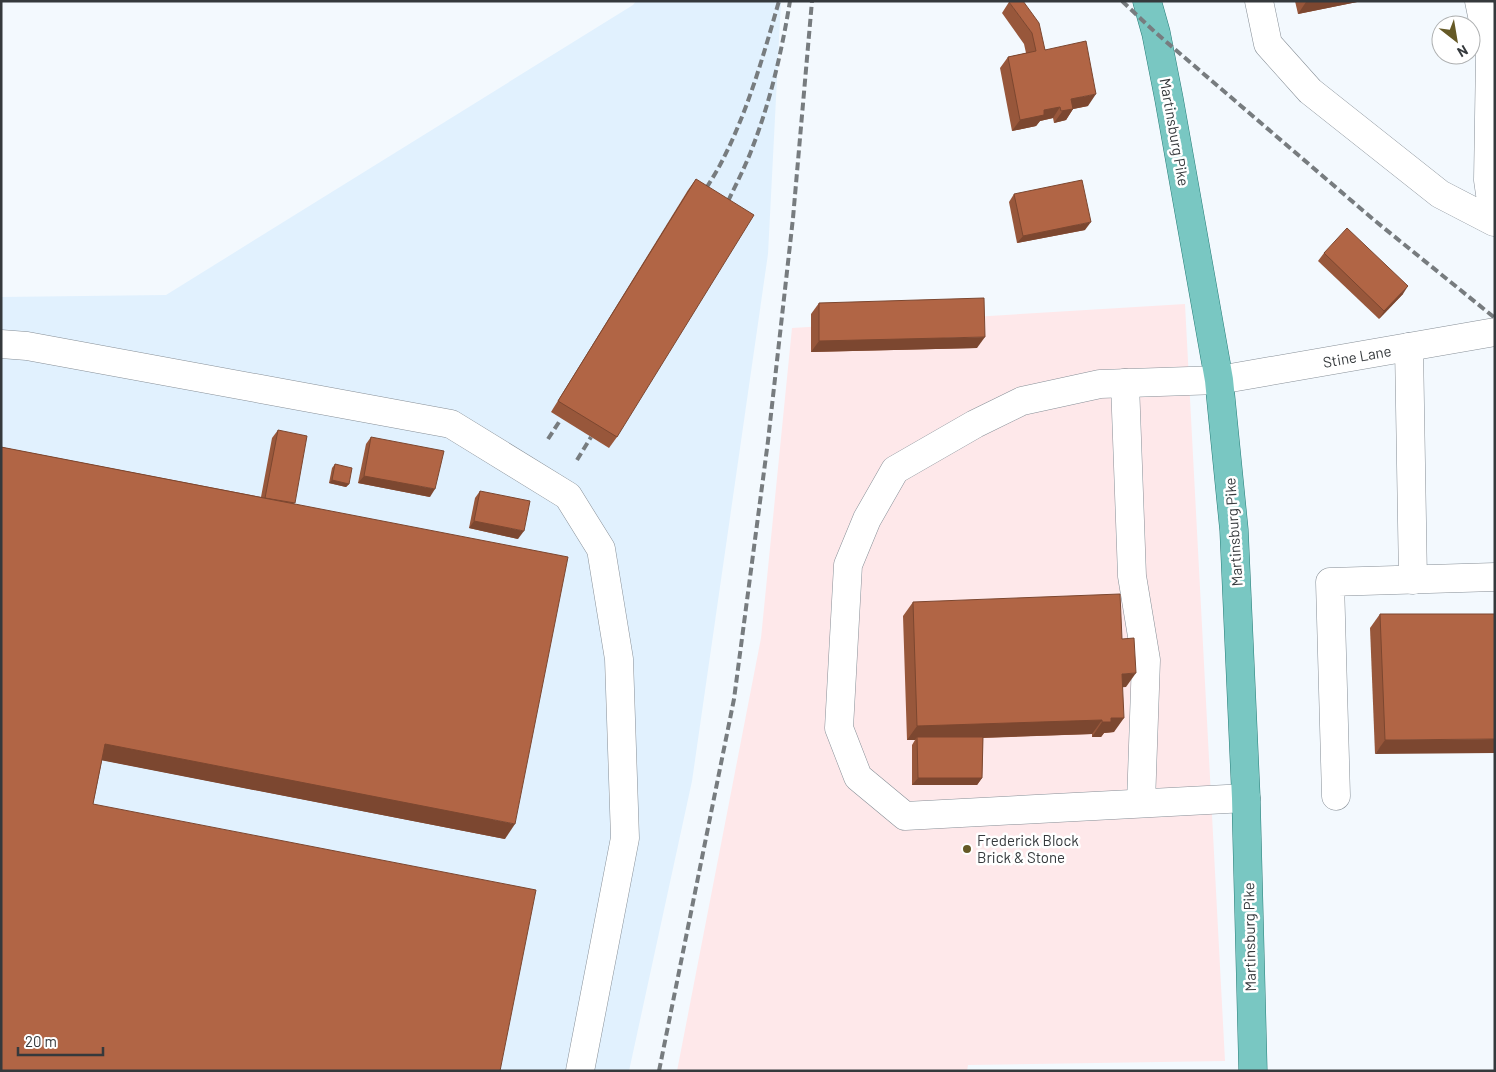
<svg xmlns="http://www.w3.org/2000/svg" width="1496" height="1072" viewBox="0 0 1496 1072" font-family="Barlow,sans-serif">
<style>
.commercial{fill:#fee8ea}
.built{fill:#e1f1fe}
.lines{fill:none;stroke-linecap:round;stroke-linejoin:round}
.minor-casing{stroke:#878f97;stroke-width:29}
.major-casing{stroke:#277d78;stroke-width:29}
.minor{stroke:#fff;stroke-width:28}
.major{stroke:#79c7c2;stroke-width:28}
.rail{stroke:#777c7f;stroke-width:4;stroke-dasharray:8 4;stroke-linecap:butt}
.wall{fill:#98573b}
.shaded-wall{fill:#7c4730}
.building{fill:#b16545;stroke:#7c4730}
.poi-dot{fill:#655926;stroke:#fff;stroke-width:2}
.labels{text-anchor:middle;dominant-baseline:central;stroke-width:5;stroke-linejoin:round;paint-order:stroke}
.street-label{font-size:15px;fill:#35393c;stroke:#fff}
.poi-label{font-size:15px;fill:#35393c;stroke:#fff;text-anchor:start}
</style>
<rect width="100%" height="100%" fill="#f3f9fe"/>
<path class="commercial" d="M 1185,304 L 1225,1061 L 968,1065 L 967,1071 L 677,1071 L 761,638 L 792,328 Z"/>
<path class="built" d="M 636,1 L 781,1 L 768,254 L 692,781 L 629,1071 L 1,1071 L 1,297 L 166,295 L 633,5 Z"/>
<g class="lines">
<defs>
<g id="minor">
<path d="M 1259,1 L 1268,44 L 1310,91 L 1440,194 L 1494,222 L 1488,180 L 1490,55 L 1479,1"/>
<path d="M 1,344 L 27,346 L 451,424 L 568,496 L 601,549 L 619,659 L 625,838 L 580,1071"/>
<path d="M 1409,347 L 1413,580"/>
<path d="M 1125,383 L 1132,576 L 1146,660 L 1141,803"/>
<path d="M 1336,796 L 1330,582 L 1495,577"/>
<path d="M 1246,798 L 905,816 L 858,777 L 839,728 L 848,565 L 867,519 L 895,470 L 975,424 L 1022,401 L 1100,384 L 1219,380 L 1495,332"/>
</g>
<path id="major" d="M 1147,1 L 1156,33 L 1169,99 L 1219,380 L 1234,530 L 1246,798 L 1253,1071"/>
</defs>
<use href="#minor" class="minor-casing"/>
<use href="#major" class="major-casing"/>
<use href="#minor" class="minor"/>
<use href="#major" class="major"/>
<g class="rail">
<path d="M 1122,1 L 1156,33 L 1374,220 L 1495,318"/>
<path d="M 700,198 C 707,187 714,176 720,165 C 747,114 763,57 779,1"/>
<path d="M 723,212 C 733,190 745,168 753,146 C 771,99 782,50 790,1"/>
<path d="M 548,439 L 561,419"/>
<path d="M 577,460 L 591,437"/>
<path d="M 659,1071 L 734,699 L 768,441 L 793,218 L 812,1"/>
</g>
</g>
<g class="wall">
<path d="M 1295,1 L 1362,1 L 1298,14 Z"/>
<path d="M 1009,2 L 1088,106 L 1073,109 L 1066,120 L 1054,123 L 1053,118 L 1040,121 L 1036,126 L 1012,131 L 1000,68 L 1008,57 L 1026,53 L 1024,44 L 1002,13 Z"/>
<path d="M 696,179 L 617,437 L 609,448 L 551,412 L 688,190 Z"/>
<path d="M 1014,194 L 1085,230 L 1017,243 L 1009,202 Z"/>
<path d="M 1324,253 L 1403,294 L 1379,319 L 1318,261 Z"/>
<path d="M 819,303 L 977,348 L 811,352 L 811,314 Z"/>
<path d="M 278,430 L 294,504 L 505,839 L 102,760 L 93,804 L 1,1071 L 1,447 L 261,497 L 272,438 Z"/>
<path d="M 371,437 L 430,497 L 358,483 L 366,444 Z"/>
<path d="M 335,464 L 349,484 L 346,487 L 329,483 L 332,468 Z"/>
<path d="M 480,491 L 518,539 L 469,528 L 475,498 Z"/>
<path d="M 913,602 L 1126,687 L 1123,687 L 1114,732 L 1104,733 L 1101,737 L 1092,737 L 1092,734 L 983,738 L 982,778 L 977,785 L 912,785 L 912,745 L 915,740 L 907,740 L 903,616 Z"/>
<path d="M 1380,614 L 1495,614 L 1375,754 L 1370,628 Z"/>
</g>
<g class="shaded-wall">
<path d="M 1312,1 L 1362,1 L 1298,14 L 1306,2 Z"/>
<path d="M 1096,94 L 1088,106 L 1073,109 L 1066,120 L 1054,123 L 1071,99 Z"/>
<path d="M 1060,107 L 1053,118 L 1040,121 L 1036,126 L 1012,131 L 1020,120 L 1044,110 Z"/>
<path d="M 1091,222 L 1085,230 L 1017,243 L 1023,236 Z"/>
<path d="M 1408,286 L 1403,294 L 1379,319 L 1384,311 Z"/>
<path d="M 985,337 L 977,348 L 811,352 L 819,341 Z"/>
<path d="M 364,476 L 435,489 L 430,497 L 358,483 Z"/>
<path d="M 332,480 L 349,484 L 346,487 L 329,483 Z"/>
<path d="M 474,521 L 524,531 L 518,539 L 469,528 Z"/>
<path d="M 1136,673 L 1126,687 L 1112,688 L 1122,674 Z"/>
<path d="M 1111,718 L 1124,718 L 1114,732 L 1104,733 L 1101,737 L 1092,737 L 1102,722 Z"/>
<path d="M 1102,720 L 1092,734 L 917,740 L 917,737 L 915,740 L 907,740 L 917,726 Z"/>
<path d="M 1495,739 L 1495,753 L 1375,754 L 1385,740 Z"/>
<path d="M 105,744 L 515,824 L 505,839 L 95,759 Z"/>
<path d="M 918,778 L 982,778 L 977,785 L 912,785 Z"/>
</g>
<g class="building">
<path d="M 1011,1 L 1023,1 L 1039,23 L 1045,50 L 1086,41 L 1096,94 L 1071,99 L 1073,109 L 1061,111 L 1060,107 L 1044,110 L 1044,115 L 1020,120 L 1008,57 L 1036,51 L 1032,33 L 1009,2 Z"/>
<path d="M 696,179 L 754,215 L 617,437 L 558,401 Z"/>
<path d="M 1082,180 L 1091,222 L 1023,236 L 1014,194 Z"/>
<path d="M 1347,228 L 1408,286 L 1384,311 L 1324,253 Z"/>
<path d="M 984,298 L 985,337 L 819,341 L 819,303 Z"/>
<path d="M 278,430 L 307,436 L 295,503 L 265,498 Z"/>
<path d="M 371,437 L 444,451 L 435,489 L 364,476 Z"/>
<path d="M 1,447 L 568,557 L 515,824 L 105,744 L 93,804 L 536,890 L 500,1071 L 1,1071 Z"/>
<path d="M 335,464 L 352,468 L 349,484 L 332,480 Z"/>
<path d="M 480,491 L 530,501 L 524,531 L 474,521 Z"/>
<path d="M 1120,594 L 1122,639 L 1134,638 L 1136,673 L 1122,674 L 1124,718 L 1111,718 L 1111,722 L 1102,722 L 1102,720 L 917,726 L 913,602 Z"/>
<path d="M 1380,614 L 1495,614 L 1495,739 L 1385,740 Z"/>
<path d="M 917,737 L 983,737 L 982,778 L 918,778 Z"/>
</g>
<circle class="poi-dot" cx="967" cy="849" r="5"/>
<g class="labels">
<g class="street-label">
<text transform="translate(1175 132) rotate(80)">Martinsburg Pike</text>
<text transform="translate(1357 356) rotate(-10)">Stine Lane</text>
<text transform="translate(1233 532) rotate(-94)">Martinsburg Pike</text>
<text transform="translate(1249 937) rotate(-91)">Martinsburg Pike</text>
</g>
<g class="poi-label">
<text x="977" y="840">Frederick Block<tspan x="977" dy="17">Brick &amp; Stone</tspan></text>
</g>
</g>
<rect width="1496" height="1072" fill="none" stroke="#35393c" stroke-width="5"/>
<g transform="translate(1456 40) rotate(149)"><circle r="24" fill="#ffffff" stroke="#aeb0b1"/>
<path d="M0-4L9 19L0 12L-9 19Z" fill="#655926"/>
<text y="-8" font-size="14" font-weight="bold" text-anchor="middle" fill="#35393c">N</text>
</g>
<path d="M18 1047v8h85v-8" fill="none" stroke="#35393c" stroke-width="2.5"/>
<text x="25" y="1047" font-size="15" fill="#35393c" stroke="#ffffff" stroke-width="4" paint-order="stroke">20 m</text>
</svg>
